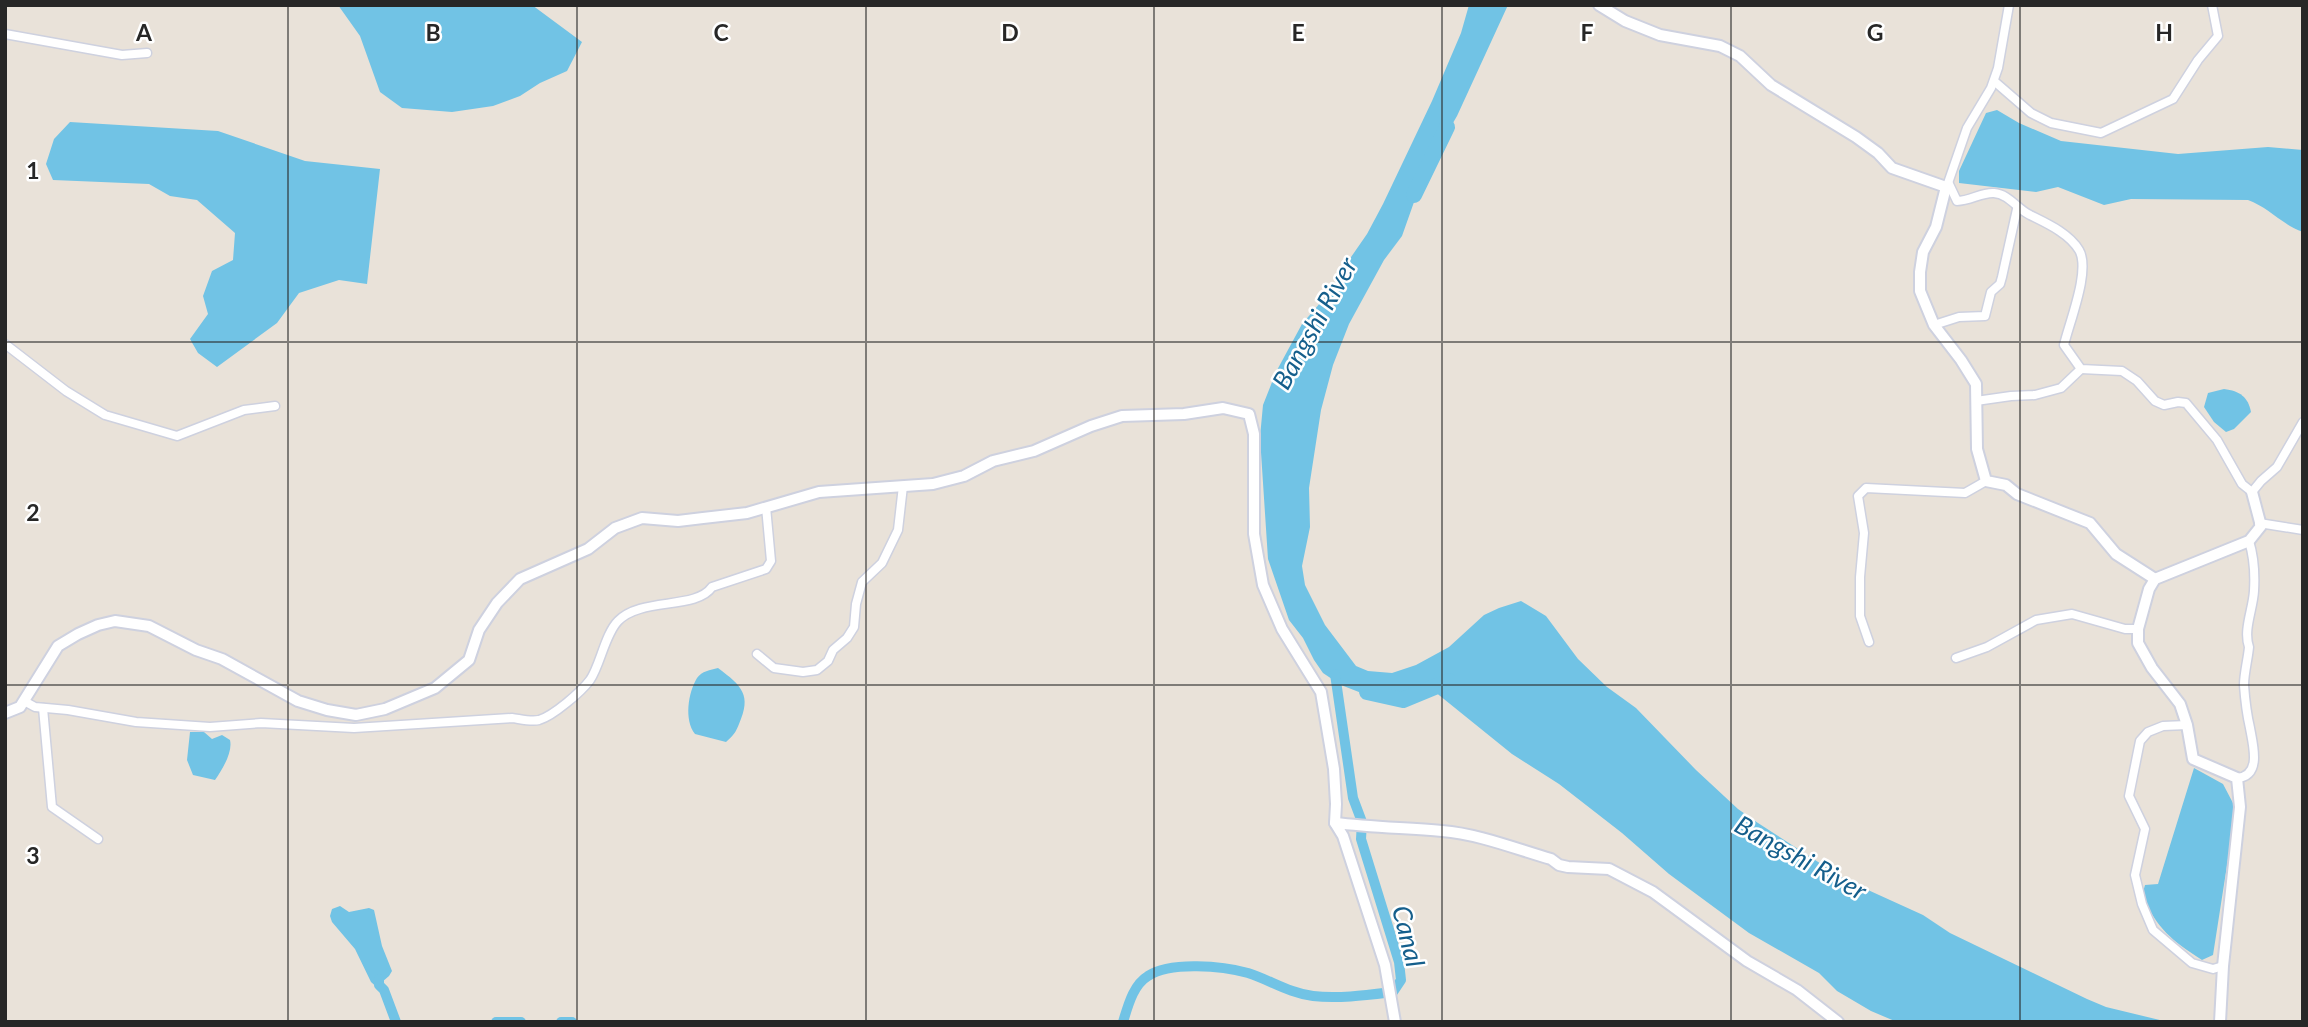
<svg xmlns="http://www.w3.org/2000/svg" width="2308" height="1027" viewBox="0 0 2308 1027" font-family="Lato,sans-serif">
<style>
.water{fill:#71c3e5}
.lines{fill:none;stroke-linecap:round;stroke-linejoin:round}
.canal{stroke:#71c3e5;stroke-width:10}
.river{stroke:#71c3e5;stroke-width:16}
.street-casing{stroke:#ced1df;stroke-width:11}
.secondary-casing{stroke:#ced1df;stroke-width:14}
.street{stroke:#fff;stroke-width:8}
.secondary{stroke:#fff;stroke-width:10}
.grid{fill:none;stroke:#272727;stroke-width:2;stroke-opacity:0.55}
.labels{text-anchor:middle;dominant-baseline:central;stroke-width:5;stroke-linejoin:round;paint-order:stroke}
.water-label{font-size:26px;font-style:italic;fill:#155f8c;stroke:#fff}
.grid-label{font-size:23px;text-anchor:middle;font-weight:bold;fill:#272727;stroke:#fff;stroke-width:5;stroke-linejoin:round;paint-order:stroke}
</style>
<rect width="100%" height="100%" fill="#e9e2d9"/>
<g class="water">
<path d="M 338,5 L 532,5 L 582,42 L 567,71 L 540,83 L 520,96 L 493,106 L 452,112 L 402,108 L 380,92 L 360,36 Z"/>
<path d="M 1469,5 L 1508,5 L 1457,116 L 1425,171 L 1402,236 L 1384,260 L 1349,324 L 1333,365 L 1321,410 L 1309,488 L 1310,527 L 1302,566 L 1305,585 L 1325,625 L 1356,666 L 1368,671 L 1392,673 L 1416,665 L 1449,647 L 1484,615 L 1499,608 L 1521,601 L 1546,616 L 1578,659 L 1607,687 L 1636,708 L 1696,770 L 1738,809 L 1758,823 L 1846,880 L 1923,915 L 1950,933 L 2087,999 L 2106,1007 L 2168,1022 L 1897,1022 L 1871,1011 L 1837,991 L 1819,973 L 1749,933 L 1669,874 L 1622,833 L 1559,784 L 1512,754 L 1429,687 L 1416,694 L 1386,696 L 1364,694 L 1341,685 L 1323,673 L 1314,660 L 1303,638 L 1289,620 L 1268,559 L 1260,437 L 1263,405 L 1276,372 L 1302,324 L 1333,288 L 1340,273 L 1367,234 L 1383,204 L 1432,101 L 1461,33 Z"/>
<path d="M 1997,110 L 2019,123 L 2061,141 L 2178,154 L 2268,147 L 2303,150 L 2303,232 C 2281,224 2268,207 2248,200 L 2131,199 L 2104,205 L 2058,187 L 2036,192 L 1959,183 L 1959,171 L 1986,113 Z"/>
<path d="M 70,122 L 218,131 L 305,161 L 380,169 L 367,284 L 339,280 L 299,293 L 277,323 L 217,367 L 198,353 L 190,339 L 208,314 L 203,296 L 212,271 L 233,260 L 235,233 L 197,200 L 170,196 L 149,184 L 53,180 L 46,164 L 54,139 Z"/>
<path d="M 2224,389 C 2240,391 2248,397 2251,412 L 2234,429 L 2226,432 L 2214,422 L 2204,407 L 2208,393 Z"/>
<path d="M 718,668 C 742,686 752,695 739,724 C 736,732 733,736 726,742 L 695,734 C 684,720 688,693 697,678 C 702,671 710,670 718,668 Z"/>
<path d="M 190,732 L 204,732 L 212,739 L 222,735 L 230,740 C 233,752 222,770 215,780 L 193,775 L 187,760 Z"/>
<path d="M 2194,768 L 2223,784 L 2234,805 L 2233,827 L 2213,955 L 2202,960 C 2171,940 2158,929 2142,896 L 2145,885 L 2158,884 Z"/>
<path d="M 340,906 L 349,912 L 369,908 L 374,910 L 382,946 L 392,971 L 389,976 L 382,982 L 381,991 L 371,982 L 355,949 L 332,922 L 330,916 L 332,909 Z"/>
</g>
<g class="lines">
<g class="canal">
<path d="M 379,979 L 379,985 L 384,990 L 396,1022"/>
<path d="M 496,1022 L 521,1022"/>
<path d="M 561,1022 L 572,1022"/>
<path d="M 1123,1022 C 1128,1006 1133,985 1148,976 C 1170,961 1223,966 1248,973 C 1270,980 1289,993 1313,996 C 1338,999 1368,995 1393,992 L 1401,980 L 1399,962 L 1361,839 L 1362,822 L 1353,798 L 1335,674"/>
</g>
<g class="river">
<path d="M 1414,195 L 1447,127"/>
<path d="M 1367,692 L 1403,700 L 1449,681"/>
</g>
<defs>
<g id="street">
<path d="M 5,34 L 122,55 L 147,53"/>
<path d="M 1994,81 L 2031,113 L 2051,123 L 2101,133 L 2173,99 L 2198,60 L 2218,36 L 2212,5"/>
<path d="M 1949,184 L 1957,201 C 1970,201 1982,192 1994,193 C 2009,194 2017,209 2030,215 C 2046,223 2069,233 2079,250 C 2091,270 2069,323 2064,345 L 2081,369 L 2122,371 L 2137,381 L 2155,401 L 2164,405 L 2178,402 L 2186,403 L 2217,440 L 2242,484 L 2252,492 L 2261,481 L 2277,467 L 2303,422"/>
<path d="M 1947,186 L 1967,128 L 1991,88 L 1998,68 L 2009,5"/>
<path d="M 1934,325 L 1959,317 L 1985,316 L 1991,292 L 2000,284 L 2002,277 L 2017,209"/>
<path d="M 5,344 L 66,391 L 105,415 L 177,436 L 244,410 L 275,406"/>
<path d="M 1976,401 L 2011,396 L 2035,395 L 2061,388 L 2081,369"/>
<path d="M 2259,523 L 2303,530"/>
<path d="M 1869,642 L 1860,616 L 1860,577 L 1864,533 L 1858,496 L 1866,488 L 1965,493 L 1986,481"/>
<path d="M 757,654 L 774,668 L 803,672 L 817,670 L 828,661 L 833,650 L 847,638 L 854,627 L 856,604 L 862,582 L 882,563 L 898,530 L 903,486"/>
<path d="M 1956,658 L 1987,647 L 2036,620 L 2072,614 L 2125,629 L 2138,629"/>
<path d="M 24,701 L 35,707 L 68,710 L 136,722 L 210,727 L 261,723 L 354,728 L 512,718 C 520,719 531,722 539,720 C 553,716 581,692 590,680 C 600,666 605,634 618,621 C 641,597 696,610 712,587 L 766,569 L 771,561 L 766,507"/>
<path d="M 43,708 L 52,807 L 98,839"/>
<path d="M 2187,725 L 2163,726 L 2148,732 L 2140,741 L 2129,796 L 2145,829 L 2135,875 L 2142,904 L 2153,930 L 2192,963 L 2213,969 L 2223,966"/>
<path d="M 2237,778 C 2262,776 2253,745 2250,728 C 2247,715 2245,699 2244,685 C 2244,673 2248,659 2249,647 C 2243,630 2253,609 2254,591 C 2255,574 2254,557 2249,541"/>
</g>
<g id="secondary">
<path d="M 1599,5 L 1625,21 L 1660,35 L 1720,46 L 1740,56 L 1771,85 L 1856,137 L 1878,153 L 1892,168 L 1946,187 L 1936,227 L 1923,252 L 1920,272 L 1920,291 L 1934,325 L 1961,360 L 1976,384 L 1977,449 L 1986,481 L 2006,485 L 2017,494 L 2090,523 L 2116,554 L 2155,579"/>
<path d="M 5,713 L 20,707 L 58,646 L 78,634 L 98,625 L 115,621 L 149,626 L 196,650 L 222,659 L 298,701 L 327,710 L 356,715 L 385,709 L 435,688 L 469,660 L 479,630 L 497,603 L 520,579 L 588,549 L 615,528 L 642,518 L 678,521 L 703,518 L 747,513 L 819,492 L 933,484 L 964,476 L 993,461 L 1034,451 L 1091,426 L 1122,416 L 1184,414 L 1223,408 L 1249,414 L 1254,434 L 1254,534 L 1263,585 L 1282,629 L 1321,692 L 1334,769 L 1336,804 L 1335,823 L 1343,836 L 1385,965 L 1395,1022"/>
<path d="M 1335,823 C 1370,827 1406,828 1442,831 C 1479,834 1516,849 1551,859 L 1559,865 L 1568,867 L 1609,869 L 1653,892 L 1747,961 L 1797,990 L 1838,1022"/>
<path d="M 2220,1022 L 2223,966 L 2240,807 L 2237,778 L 2193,759 L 2187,725 L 2180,704 L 2152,668 L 2138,643 L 2138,629 L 2149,589 L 2155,579 L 2249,541 L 2261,526 L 2252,492"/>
</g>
</defs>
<use href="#street" class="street-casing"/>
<use href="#secondary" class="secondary-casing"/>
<use href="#street" class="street"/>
<use href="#secondary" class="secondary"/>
</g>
<path class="grid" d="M 288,5 L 288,1022M 577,5 L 577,1022M 866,5 L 866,1022M 1154,5 L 1154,1022M 1442,5 L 1442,1022M 1731,5 L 1731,1022M 2020,5 L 2020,1022M 5,342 L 2303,342M 5,685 L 2303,685"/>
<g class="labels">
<g class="water-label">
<text transform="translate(1314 323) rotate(-61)">Bangshi River</text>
<text transform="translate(1801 857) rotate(29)">Bangshi River</text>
<text transform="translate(1409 936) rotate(76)">Canal</text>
</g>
</g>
<g class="grid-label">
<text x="144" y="41">A</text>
<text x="433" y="41">B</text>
<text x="721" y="41">C</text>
<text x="1010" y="41">D</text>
<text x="1298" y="41">E</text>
<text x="1587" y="41">F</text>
<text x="1875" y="41">G</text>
<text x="2164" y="41">H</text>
<text x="33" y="179">1</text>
<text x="33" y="521">2</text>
<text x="33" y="864">3</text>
</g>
<rect width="2308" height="1027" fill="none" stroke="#272727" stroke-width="14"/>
</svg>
